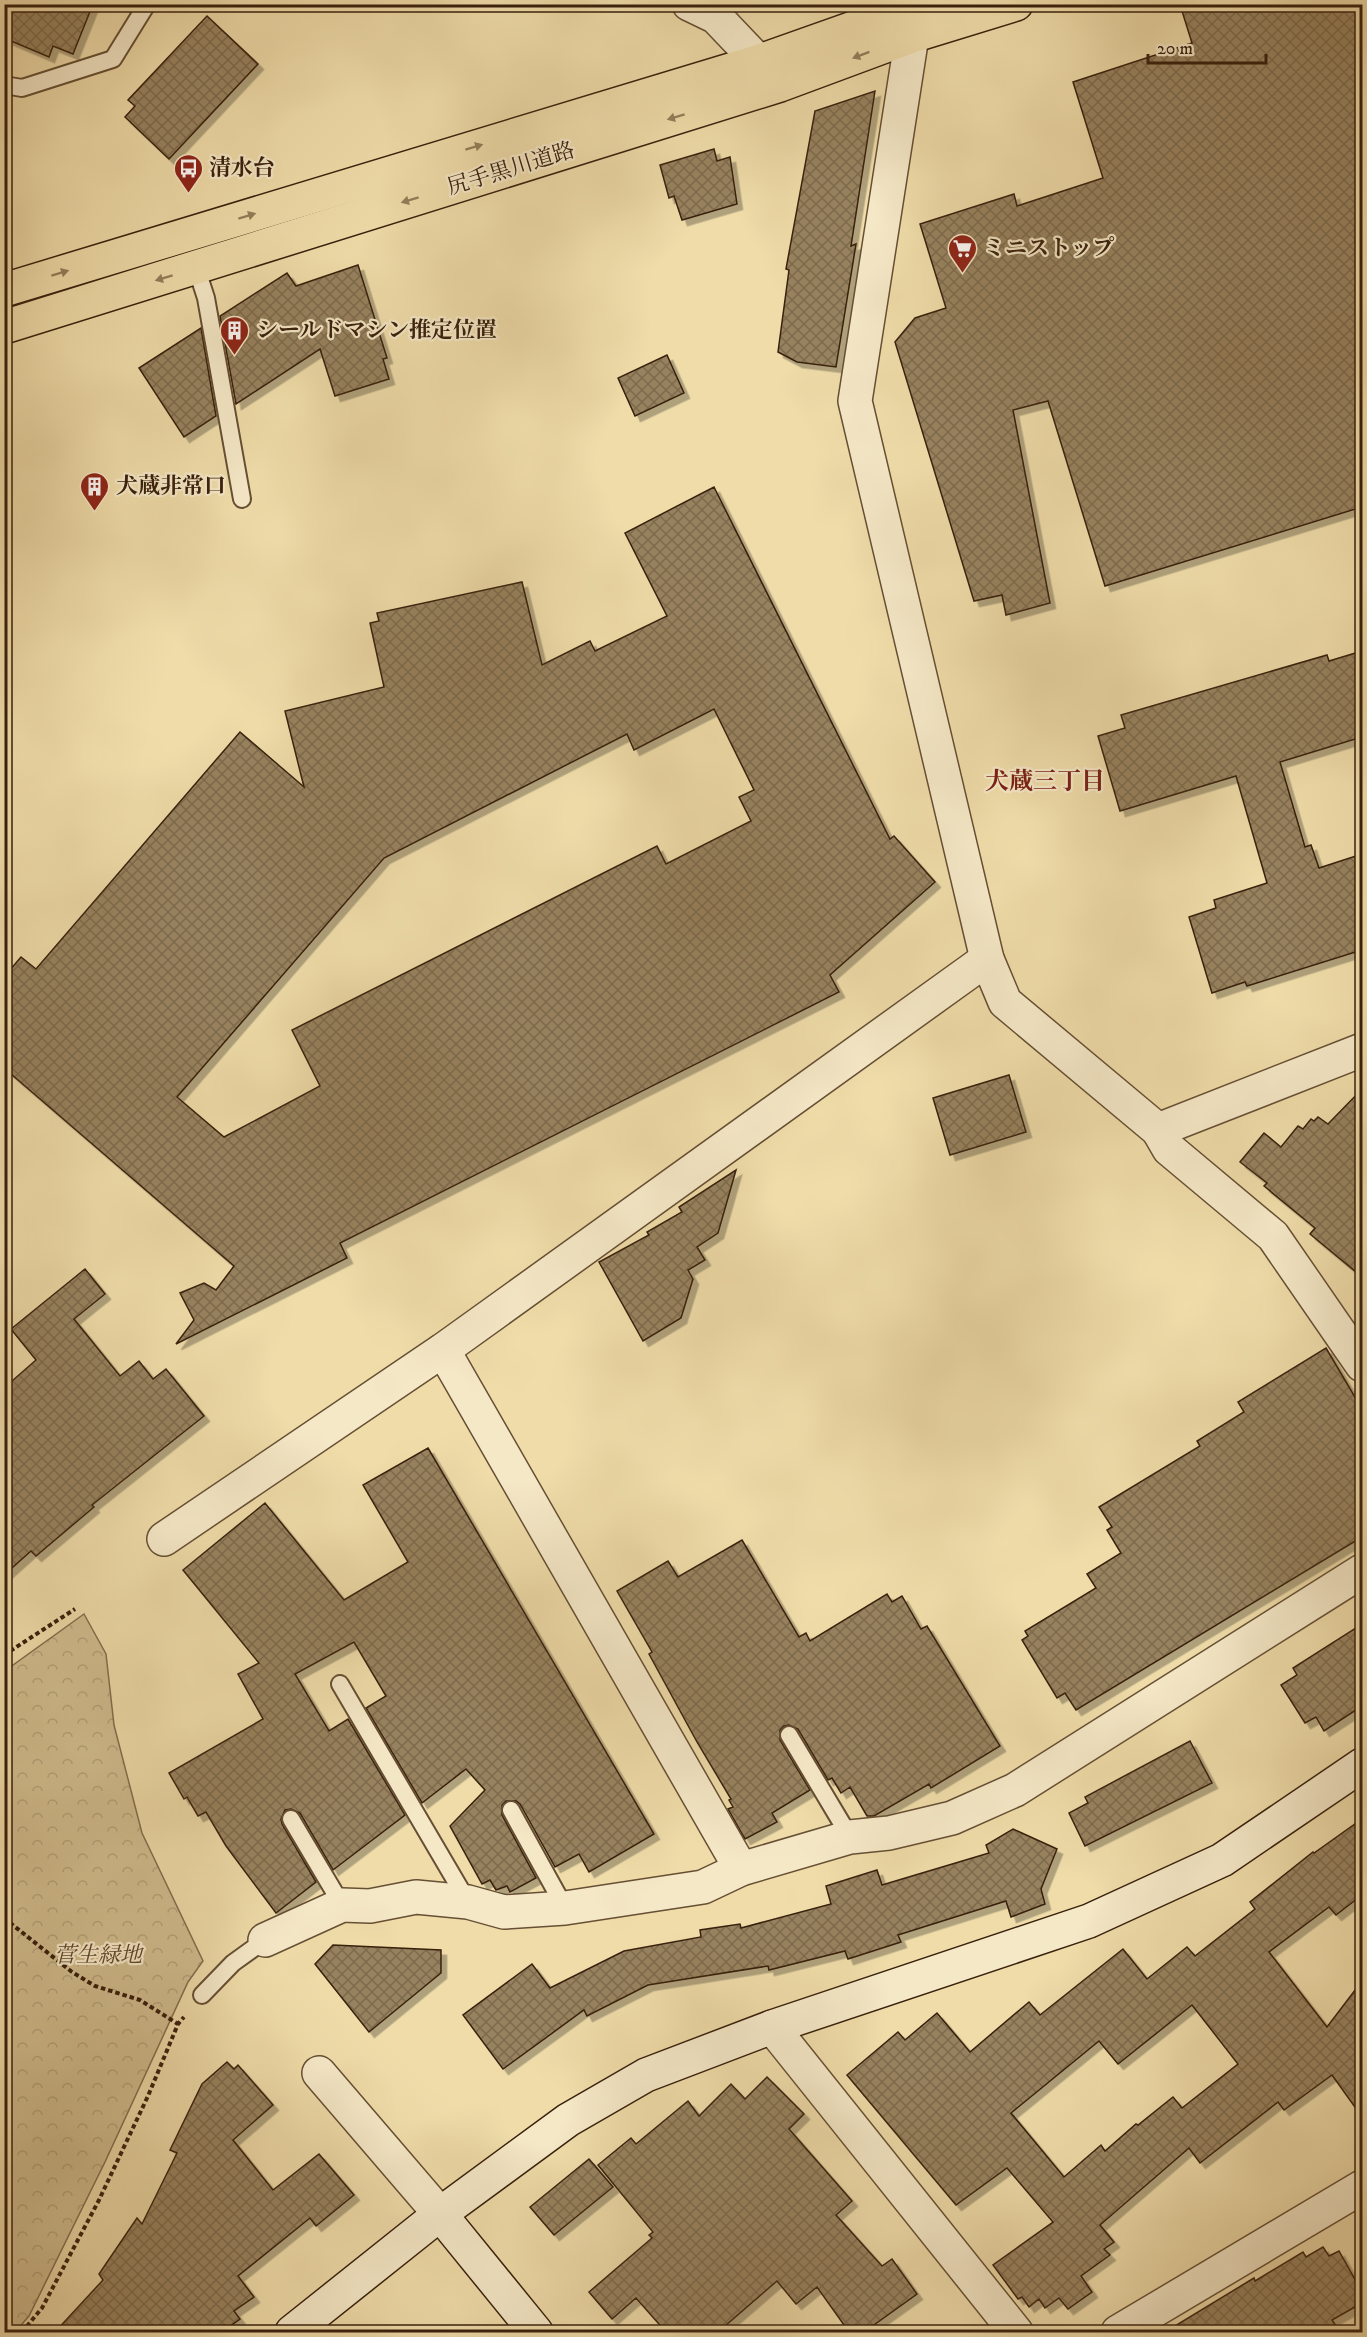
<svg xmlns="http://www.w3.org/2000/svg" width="1367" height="2337" viewBox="0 0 1367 2337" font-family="'IM FELL DW Pica','Noto Serif JP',serif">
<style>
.park{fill:url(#park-crowns);stroke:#846e4e;stroke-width:1.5}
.building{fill:url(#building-cross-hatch);stroke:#38200d;stroke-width:1.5;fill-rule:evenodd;filter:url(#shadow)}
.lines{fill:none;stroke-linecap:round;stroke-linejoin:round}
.lane-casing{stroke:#664f34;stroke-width:20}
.street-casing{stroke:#664f34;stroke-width:36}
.secondary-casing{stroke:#38200d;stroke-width:36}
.primary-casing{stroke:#38200d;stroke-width:36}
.path{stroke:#38200d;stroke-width:4;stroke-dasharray:4.5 3;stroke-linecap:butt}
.lane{stroke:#f5e8c7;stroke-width:16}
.street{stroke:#f5e8c7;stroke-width:33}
.secondary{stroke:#f5e8c7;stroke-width:33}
.primary{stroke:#efdca9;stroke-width:33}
.oneway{fill:#947e5b}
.labels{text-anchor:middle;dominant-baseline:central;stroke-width:4.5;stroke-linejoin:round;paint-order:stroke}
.poi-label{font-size:22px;font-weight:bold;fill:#38200d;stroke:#f5e8c7;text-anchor:start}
.street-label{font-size:22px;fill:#38200d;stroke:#f5e8c7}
.park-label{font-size:22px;font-style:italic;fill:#5e472d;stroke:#f5e8c7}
.neighbourhood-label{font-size:24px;font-weight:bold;fill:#7a1f14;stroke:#f5e8c7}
</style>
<defs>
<pattern id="park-crowns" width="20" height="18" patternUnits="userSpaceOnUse" patternTransform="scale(1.5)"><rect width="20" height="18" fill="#d0bc8e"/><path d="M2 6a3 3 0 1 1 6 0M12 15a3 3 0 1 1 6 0" fill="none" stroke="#b3a179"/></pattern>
<pattern id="building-cross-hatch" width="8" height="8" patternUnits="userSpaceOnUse" patternTransform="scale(1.5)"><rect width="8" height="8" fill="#97825e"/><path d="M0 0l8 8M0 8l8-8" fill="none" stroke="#7c6a4c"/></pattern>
<filter id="shadow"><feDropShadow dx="5.5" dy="5.5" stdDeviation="0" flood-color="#0004"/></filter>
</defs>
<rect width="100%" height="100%" fill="#efdca9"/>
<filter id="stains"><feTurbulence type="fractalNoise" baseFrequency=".00333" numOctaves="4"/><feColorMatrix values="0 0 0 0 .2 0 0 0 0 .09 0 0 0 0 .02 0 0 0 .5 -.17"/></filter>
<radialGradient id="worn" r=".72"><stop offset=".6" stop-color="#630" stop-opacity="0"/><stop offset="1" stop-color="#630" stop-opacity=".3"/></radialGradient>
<path class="park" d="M 84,1614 L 106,1654 L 114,1725 L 142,1833 L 203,1961 L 188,1982 L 105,2162 L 29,2316 L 15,2332 L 5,2332 L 5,1684 L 9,1668 Z"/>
<g class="building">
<path d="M 4,4 L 93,4 L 73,54 L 53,46 L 49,57 L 4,38 Z"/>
<path d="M 1201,4 L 1362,4 L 1362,507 L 1105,586 L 1048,401 L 1013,410 L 1050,603 L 1006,615 L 1002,595 L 974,601 L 895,342 L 915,318 L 946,308 L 920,224 L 1014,194 L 1017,206 L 1103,178 L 1073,82 L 1192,43 L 1182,11 Z"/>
<path d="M 207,16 L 258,64 L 169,159 L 125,117 L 135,106 L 128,100 Z"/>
<path d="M 875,91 L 851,246 L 856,244 L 836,367 L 797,362 L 778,352 L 789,270 L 786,269 L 815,111 Z"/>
<path d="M 714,149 L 717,161 L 730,157 L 737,204 L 682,220 L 674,196 L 669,198 L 660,165 Z"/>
<path d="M 358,265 L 387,358 L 383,359 L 389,379 L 335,396 L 320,349 L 236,404 L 220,316 L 287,273 L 296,286 Z"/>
<path d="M 201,328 L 216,416 L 184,437 L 139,368 Z"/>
<path d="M 667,355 L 684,393 L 635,416 L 618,378 Z"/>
<path d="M 714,487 L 890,839 L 894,836 L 935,882 L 830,975 L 839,992 L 340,1243 L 347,1258 L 176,1344 L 194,1320 L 180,1293 L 204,1283 L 216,1290 L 234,1266 L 4,1068 L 4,977 L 21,957 L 36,969 L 240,732 L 304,787 L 285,711 L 384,687 L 370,623 L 379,621 L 377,613 L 522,582 L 542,665 L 590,641 L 595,651 L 667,616 L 625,533 ZM 714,709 L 754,790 L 739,797 L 751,821 L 666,864 L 657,846 L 292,1030 L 320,1086 L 224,1137 L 177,1097 L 384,858 L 627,734 L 634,750 Z"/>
<path d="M 1362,651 L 1362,737 L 1280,762 L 1305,847 L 1311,845 L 1319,868 L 1362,854 L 1362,950 L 1247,986 L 1245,982 L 1212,993 L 1189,917 L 1216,908 L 1214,900 L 1267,883 L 1236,776 L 1120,811 L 1098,736 L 1125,728 L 1121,715 L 1327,655 L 1329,661 Z"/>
<path d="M 1009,1075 L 1026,1132 L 950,1155 L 933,1098 Z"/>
<path d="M 1362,1089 L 1362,1277 L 1310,1234 L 1315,1228 L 1264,1186 L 1267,1183 L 1240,1162 L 1264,1133 L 1281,1147 L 1298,1126 L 1303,1129 L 1311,1119 L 1314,1121 L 1318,1117 L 1328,1124 Z"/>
<path d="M 736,1170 L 718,1233 L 697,1247 L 705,1260 L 688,1270 L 693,1279 L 681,1318 L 643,1341 L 599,1262 L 649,1235 L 647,1232 L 682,1212 L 679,1207 Z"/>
<path d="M 85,1269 L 105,1294 L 74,1319 L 120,1376 L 139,1361 L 153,1379 L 166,1369 L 204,1416 L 92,1505 L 94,1507 L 36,1556 L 31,1551 L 4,1575 L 4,1388 L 36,1360 L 11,1329 Z"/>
<path d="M 1326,1348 L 1362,1409 L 1362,1537 L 1076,1710 L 1065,1693 L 1057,1698 L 1022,1640 L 1028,1636 L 1025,1631 L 1096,1588 L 1087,1574 L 1121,1553 L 1107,1530 L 1112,1527 L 1099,1507 L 1200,1446 L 1197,1441 L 1244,1412 L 1238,1402 Z"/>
<path d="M 428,1448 L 654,1834 L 589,1872 L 579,1854 L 555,1867 L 520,1804 L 516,1801 L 506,1801 L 502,1805 L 502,1815 L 536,1878 L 510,1892 L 507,1886 L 496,1890 L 490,1880 L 482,1884 L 450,1826 L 485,1790 L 466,1769 L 422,1803 L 366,1708 L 386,1696 L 354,1642 L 295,1674 L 329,1731 L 348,1719 L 405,1815 L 333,1870 L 300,1813 L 291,1809 L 285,1810 L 281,1819 L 282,1824 L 316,1882 L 276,1913 L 226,1846 L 206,1812 L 198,1816 L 187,1797 L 184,1799 L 169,1773 L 263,1719 L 238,1674 L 259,1663 L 183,1570 L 265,1503 L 344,1600 L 408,1562 L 363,1485 Z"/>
<path d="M 742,1540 L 799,1637 L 806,1633 L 810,1641 L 887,1594 L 892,1602 L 902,1596 L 921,1629 L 927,1626 L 1000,1746 L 931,1788 L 929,1784 L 874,1816 L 867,1816 L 850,1787 L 841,1793 L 832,1778 L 828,1780 L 798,1729 L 789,1725 L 784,1726 L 780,1730 L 780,1740 L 810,1790 L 772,1813 L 777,1822 L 745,1839 L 728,1809 L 733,1807 L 729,1800 L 731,1799 L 697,1742 L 649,1654 L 652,1652 L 617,1591 L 668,1561 L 678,1577 Z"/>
<path d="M 1362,1624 L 1362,1706 L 1324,1731 L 1316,1717 L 1305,1723 L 1281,1685 L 1297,1675 L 1293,1668 Z"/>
<path d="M 1190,1741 L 1212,1783 L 1085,1846 L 1069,1813 L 1088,1803 L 1085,1797 Z"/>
<path d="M 1362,1819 L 1362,1895 L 1336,1915 L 1329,1907 L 1269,1952 L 1327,2027 L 1362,1981 L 1362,2117 L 1332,2075 L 1284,2110 L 1278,2102 L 1200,2163 L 1189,2148 L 1100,2225 L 1114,2242 L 1104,2249 L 1110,2255 L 1081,2276 L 1092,2292 L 1068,2309 L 1059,2298 L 1045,2308 L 1039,2299 L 1029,2307 L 1022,2297 L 1018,2299 L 993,2265 L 1053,2222 L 1007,2168 L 956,2205 L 847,2075 L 898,2032 L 905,2040 L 937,2013 L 970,2052 L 1029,2002 L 1040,2015 L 1123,1949 L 1147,1979 L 1187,1947 L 1195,1956 L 1255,1909 L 1250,1902 L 1313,1852 L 1314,1853 ZM 1192,2005 L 1238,2064 L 1182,2108 L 1173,2097 L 1138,2125 L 1136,2124 L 1105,2151 L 1101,2145 L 1064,2177 L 1011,2113 L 1099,2041 L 1118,2064 Z"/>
<path d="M 1013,1829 L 1057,1849 L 1041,1889 L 1045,1904 L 1011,1917 L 1006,1901 L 898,1935 L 901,1942 L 848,1959 L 845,1951 L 769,1970 L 768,1966 L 648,1985 L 587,2016 L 584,2010 L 503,2069 L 463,2015 L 532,1964 L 550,1988 L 624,1951 L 701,1937 L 700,1930 L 740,1924 L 741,1928 L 831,1904 L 826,1886 L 877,1870 L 882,1885 L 989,1853 L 986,1845 Z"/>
<path d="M 333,1945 L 441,1950 L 441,1973 L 369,2032 L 315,1964 Z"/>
<path d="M 227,2062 L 234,2069 L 238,2065 L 273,2105 L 233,2140 L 273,2190 L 319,2154 L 354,2195 L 316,2226 L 310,2218 L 238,2276 L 254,2297 L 234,2311 L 240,2319 L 222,2332 L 55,2332 L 103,2280 L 99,2274 L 137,2218 L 142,2224 L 177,2153 L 170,2150 L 202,2084 Z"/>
<path d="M 767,2077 L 804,2114 L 789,2129 L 852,2201 L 836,2215 L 882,2266 L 892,2259 L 917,2294 L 864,2332 L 849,2332 L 817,2287 L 796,2304 L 777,2281 L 718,2332 L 666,2332 L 636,2298 L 612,2319 L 589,2292 L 652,2238 L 649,2235 L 653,2232 L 598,2165 L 631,2138 L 636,2144 L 688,2101 L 699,2116 L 731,2084 L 745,2099 Z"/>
<path d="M 589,2159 L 613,2187 L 554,2235 L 530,2207 Z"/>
<path d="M 1323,2247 L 1329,2256 L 1339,2251 L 1362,2292 L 1362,2303 L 1332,2320 L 1340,2332 L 1165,2332 L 1254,2278 L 1255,2281 L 1303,2252 L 1306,2257 Z"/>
</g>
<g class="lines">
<defs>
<g id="lane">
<path d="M 4,85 L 22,88 L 113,59 L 147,4"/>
<path d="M 196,267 L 206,298 L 242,499"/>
<path d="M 340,1684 L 468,1902"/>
<path d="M 789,1735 L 850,1837"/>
<path d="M 511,1810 L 565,1908"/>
<path d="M 291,1819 L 342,1905"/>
<path d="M 202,1995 L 233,1963 L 265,1940"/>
</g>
<g id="street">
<path d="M 689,4 L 716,17 L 777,81"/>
<path d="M 908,12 L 912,36 L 855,401 L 987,959 L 1005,1002 L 1158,1130 L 1362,1050"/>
<path d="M 1158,1130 L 1169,1149 L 1273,1236 L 1362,1365"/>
<path d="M 443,1350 L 741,1869"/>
<path d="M 164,1539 L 443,1350 L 987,959"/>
<path d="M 265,1940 L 342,1905 L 370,1906 L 416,1897 L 468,1902 L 504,1912 L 565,1908 L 703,1887 L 741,1869 L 850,1837 L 889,1833 L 952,1818 L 1015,1790 L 1362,1571"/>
<path d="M 772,2027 L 1016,2332"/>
<path d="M 319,2073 L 440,2214"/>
<path d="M 1118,2332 L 1362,2187"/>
</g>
<g id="secondary">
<path d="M 440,2214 L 536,2332"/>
<path d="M 292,2332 L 440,2214 L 568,2120 L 646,2075 L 772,2027 L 1089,1921 L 1222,1860 L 1362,1765"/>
</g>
<g id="primary">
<path d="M 4,290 L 760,61 L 921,4"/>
<path d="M 4,327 L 780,85 L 912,36 L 1016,4"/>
</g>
</defs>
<use href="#lane" class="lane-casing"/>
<use href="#street" class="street-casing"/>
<use href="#secondary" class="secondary-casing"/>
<use href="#primary" class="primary-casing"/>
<g class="path">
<path d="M 4,1655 L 75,1609"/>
<path d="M 4,1918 L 72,1972 L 95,1986 L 140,2000 L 178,2024"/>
<path d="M 22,2332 L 42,2308 L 99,2200 L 148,2096 L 178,2024 L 184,2017"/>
</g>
<use href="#lane" class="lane"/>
<use href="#street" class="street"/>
<use href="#secondary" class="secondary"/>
<use href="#primary" class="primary"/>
</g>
<defs><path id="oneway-solid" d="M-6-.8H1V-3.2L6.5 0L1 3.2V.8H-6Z" transform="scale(1.5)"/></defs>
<g class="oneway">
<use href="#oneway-solid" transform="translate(861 55) rotate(159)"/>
<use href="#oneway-solid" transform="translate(676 117) rotate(163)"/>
<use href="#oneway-solid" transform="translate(474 147) rotate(-17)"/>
<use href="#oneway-solid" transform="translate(410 200) rotate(163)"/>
<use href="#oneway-solid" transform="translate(247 216) rotate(-17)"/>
<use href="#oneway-solid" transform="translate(60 273) rotate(-17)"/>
<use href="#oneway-solid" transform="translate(164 278) rotate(163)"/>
</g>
<defs>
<symbol id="bus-pin" viewBox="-11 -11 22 30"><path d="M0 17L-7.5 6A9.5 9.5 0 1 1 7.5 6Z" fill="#8f2418" stroke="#f5e8c7"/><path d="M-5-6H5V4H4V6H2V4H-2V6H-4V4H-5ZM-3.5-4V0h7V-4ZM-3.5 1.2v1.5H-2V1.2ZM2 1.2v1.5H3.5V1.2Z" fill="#fff"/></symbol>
<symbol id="supermarket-pin" viewBox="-11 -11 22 30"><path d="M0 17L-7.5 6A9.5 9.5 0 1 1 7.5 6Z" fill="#8f2418" stroke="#f5e8c7"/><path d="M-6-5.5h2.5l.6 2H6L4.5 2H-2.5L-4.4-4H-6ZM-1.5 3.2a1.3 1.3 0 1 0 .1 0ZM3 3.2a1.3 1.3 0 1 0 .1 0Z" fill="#fff"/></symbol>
<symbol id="building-pin" viewBox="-11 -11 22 30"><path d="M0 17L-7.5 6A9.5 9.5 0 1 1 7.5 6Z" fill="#8f2418" stroke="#f5e8c7"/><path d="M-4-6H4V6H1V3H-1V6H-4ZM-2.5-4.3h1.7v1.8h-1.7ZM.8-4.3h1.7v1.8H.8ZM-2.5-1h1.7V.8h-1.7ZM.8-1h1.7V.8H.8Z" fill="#fff"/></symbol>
</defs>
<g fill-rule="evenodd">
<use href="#bus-pin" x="172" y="152" width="33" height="45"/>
<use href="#supermarket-pin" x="946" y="232" width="33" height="45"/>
<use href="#building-pin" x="218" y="314" width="33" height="45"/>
<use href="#building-pin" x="78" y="470" width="33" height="45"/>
</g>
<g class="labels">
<g class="poi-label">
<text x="209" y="168">清水台</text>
<text x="983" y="248">ミニストップ</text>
<text x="256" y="330">シールドマシン推定位置</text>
<text x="116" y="486">犬蔵非常口</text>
</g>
<g class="street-label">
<text transform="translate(511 169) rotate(-17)">尻手黒川道路</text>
</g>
<g class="park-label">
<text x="98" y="1955">菅生緑地</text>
</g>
<g class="neighbourhood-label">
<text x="1045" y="782">犬蔵三丁目</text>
</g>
</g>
<rect width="1367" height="2337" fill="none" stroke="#efdca9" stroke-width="24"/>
<rect x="6" y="6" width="1355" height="2325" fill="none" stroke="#38200d" stroke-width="3"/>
<rect x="12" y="12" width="1343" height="2313" fill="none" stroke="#38200d" stroke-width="1.5"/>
<path d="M1148 54v9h118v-9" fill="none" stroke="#38200d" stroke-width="3"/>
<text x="1157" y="54" font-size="18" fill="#38200d" stroke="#f5e8c7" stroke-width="4.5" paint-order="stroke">20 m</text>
<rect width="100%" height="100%" filter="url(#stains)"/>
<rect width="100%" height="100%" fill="url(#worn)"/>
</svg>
